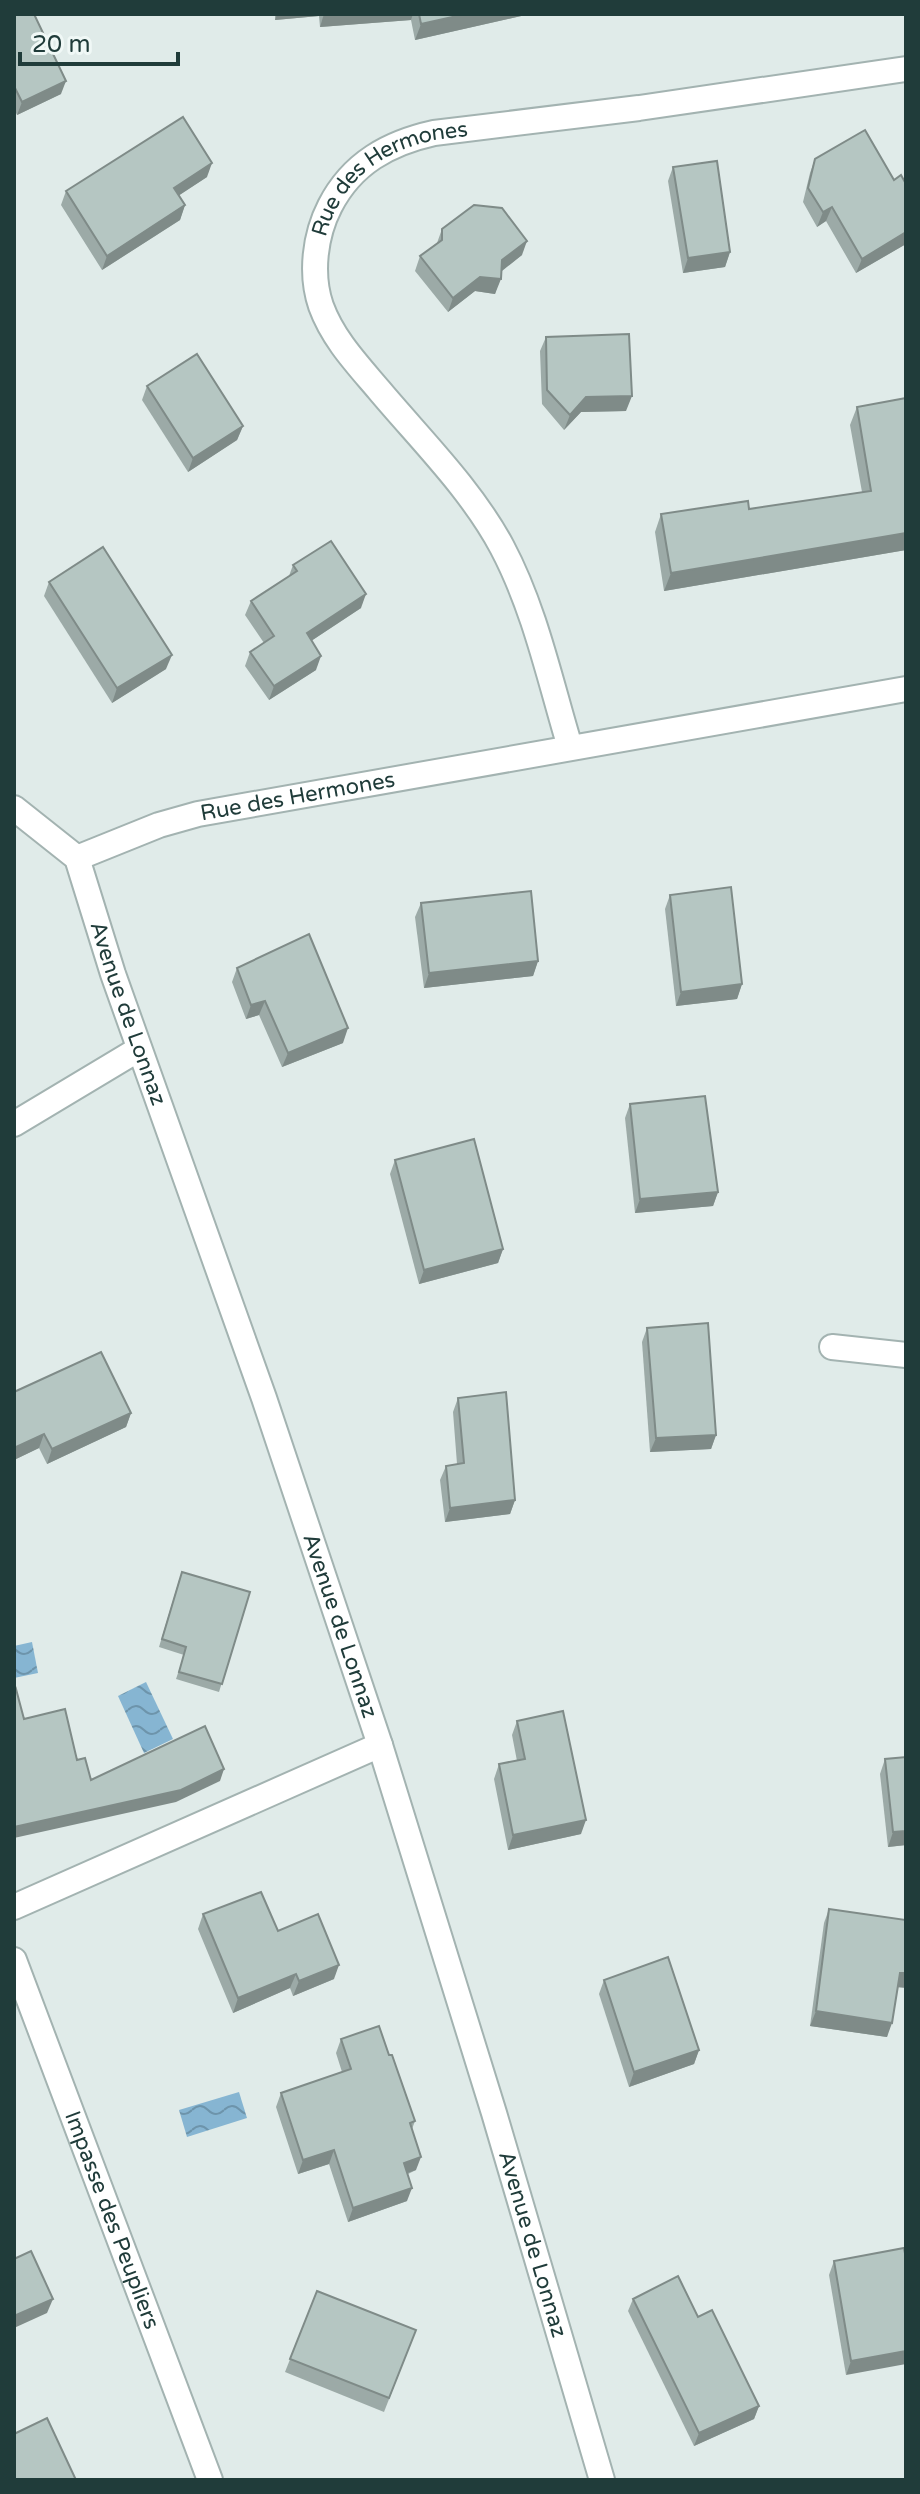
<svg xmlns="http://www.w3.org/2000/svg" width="920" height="2494" viewBox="0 0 920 2494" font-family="'Varela Round',sans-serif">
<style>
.water{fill:url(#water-waves)}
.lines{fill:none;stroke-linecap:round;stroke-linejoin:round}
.street-casing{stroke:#a3b3b1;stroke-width:28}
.street{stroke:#fff;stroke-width:24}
.wall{fill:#9caaa7}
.shaded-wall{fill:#7f8b88}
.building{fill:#b5c6c2;stroke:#7f8b88;stroke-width:2}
.labels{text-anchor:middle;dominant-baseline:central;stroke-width:6;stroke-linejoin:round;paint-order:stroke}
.street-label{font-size:22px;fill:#203c3a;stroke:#f0f8f6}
</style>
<defs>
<pattern id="water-waves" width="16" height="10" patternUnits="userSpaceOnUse" patternTransform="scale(2)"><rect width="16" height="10" fill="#86b5d2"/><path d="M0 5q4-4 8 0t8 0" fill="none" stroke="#6d94ab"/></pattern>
</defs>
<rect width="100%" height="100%" fill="#e0ebe9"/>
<g class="water">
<path d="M 32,1642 L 38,1673 L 14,1678 L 14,1646 Z"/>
<path d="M 146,1682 L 173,1739 L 144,1753 L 118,1696 Z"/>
<path d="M 239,2092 L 247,2118 L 187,2137 L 179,2110 Z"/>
</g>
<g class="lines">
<defs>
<g id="street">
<path id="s1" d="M 570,747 C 550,681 535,609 502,547 C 471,489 421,440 379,390 C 357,364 333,339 321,306 C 310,274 315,235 330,206 C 352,163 389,143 434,133 L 639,108 L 906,69"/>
<path id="s2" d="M 14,808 L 77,858 L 113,974 L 264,1398 L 380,1745 L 494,2113 L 602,2480"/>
<path id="s3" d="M 77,858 L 159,825 L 198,814 L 906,689"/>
<path d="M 14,1124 L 139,1049"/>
<path d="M 832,1347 L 906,1355"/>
<path d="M 14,1907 L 380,1745"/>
<path id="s4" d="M 14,1960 L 210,2480"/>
</g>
</defs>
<use href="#street" class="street-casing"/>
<use href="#street" class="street"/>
</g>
<g class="wall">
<path d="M 14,14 L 61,94 L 17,115 L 14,109 Z"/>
<path d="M 275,14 L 530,14 L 415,40 L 411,20 L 320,27 L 319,16 L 275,20 Z"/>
<path d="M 815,159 L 906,184 L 906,244 L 856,273 L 826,221 L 817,227 L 803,202 L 810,173 Z"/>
<path d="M 673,167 L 730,252 L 725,267 L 683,273 L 668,181 Z"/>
<path d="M 207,177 L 179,195 L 185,205 L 180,220 L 102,270 L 61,205 L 66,191 Z"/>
<path d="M 442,229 L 522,255 L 501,271 L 495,294 L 475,291 L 448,312 L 415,271 L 420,256 L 437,243 Z"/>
<path d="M 546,337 L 626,411 L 581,412 L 564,430 L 542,404 L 540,351 Z"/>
<path d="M 147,386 L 243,426 L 237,440 L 188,472 L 142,400 Z"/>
<path d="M 857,407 L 906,550 L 664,591 L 655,532 L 661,514 L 749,509 L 862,492 L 850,425 Z"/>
<path d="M 293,565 L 361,608 L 311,641 L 316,670 L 269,700 L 245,666 L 250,652 L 264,643 L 245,615 L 251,601 L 289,576 Z"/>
<path d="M 49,582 L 166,669 L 112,703 L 44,596 Z"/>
<path d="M 670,895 L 742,984 L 737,999 L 676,1006 L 665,909 Z"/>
<path d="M 421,903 L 538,961 L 533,976 L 424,988 L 415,917 Z"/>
<path d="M 237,968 L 343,1043 L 282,1067 L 259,1015 L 246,1019 L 232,982 Z"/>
<path d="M 630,1104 L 718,1192 L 713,1206 L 635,1213 L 625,1118 Z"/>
<path d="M 395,1160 L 503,1249 L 498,1263 L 419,1284 L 390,1174 Z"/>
<path d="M 647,1328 L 716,1435 L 711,1449 L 650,1452 L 642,1342 Z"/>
<path d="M 14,1392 L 131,1413 L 126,1427 L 47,1464 L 39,1448 L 14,1460 Z"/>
<path d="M 458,1398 L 515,1500 L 510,1514 L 445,1522 L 440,1480 L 446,1466 L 457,1464 L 453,1412 Z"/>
<path d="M 179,1580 L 250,1592 L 219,1692 L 176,1679 L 184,1655 L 159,1647 Z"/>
<path d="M 517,1721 L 581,1834 L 508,1850 L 494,1779 L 499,1764 L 517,1761 L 512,1735 Z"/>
<path d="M 906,1757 L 906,1845 L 888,1847 L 880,1774 L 885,1759 Z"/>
<path d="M 829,1909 L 898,1987 L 887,2037 L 810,2026 L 824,1923 Z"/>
<path d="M 203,1914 L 278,1931 L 334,1979 L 293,1996 L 290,1988 L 233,2013 L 198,1929 Z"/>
<path d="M 604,1980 L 699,2050 L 694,2064 L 629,2087 L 599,1994 Z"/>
<path d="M 341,2039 L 389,2055 L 415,2121 L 412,2129 L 416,2170 L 408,2174 L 407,2201 L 348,2222 L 329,2164 L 298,2174 L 276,2107 L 281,2093 L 342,2072 L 336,2053 Z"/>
<path d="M 906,2259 L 846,2375 L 829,2275 L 834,2261 Z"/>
<path d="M 317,2291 L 416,2330 L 384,2412 L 285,2372 Z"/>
<path d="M 633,2299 L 698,2317 L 759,2406 L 754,2419 L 694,2446 L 628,2311 Z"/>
</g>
<g class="shaded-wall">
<path d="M 277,14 L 320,14 L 319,16 L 275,20 Z"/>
<path d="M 324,14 L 413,14 L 411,20 L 320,27 Z"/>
<path d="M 466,14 L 530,14 L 415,40 L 421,24 Z"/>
<path d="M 66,81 L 61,94 L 17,115 L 22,102 Z"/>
<path d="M 212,163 L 207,177 L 169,202 L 174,188 Z"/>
<path d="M 185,205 L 180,220 L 102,270 L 107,256 Z"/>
<path d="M 832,207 L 826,221 L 817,227 L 823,212 Z"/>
<path d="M 906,232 L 906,244 L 856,273 L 862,259 Z"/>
<path d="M 527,241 L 522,255 L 497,275 L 502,260 Z"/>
<path d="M 730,252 L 725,267 L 683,273 L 688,258 Z"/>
<path d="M 480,277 L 501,279 L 495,294 L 475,291 L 448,312 L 453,298 Z"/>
<path d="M 632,396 L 626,411 L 581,412 L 564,430 L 570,415 L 586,397 Z"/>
<path d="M 243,426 L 237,440 L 188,472 L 193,458 Z"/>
<path d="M 906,533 L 906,550 L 664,591 L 671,573 Z"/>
<path d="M 366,594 L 361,608 L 302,647 L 307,633 Z"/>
<path d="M 172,655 L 166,669 L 112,703 L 117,688 Z"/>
<path d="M 321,656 L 316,670 L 269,700 L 274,686 Z"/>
<path d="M 538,961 L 533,976 L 424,988 L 429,973 Z"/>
<path d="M 742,984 L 737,999 L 676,1006 L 681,992 Z"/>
<path d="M 265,1001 L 259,1015 L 246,1019 L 251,1005 Z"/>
<path d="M 348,1028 L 343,1043 L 282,1067 L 288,1053 Z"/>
<path d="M 718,1192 L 713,1206 L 635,1213 L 640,1199 Z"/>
<path d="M 503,1249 L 498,1263 L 419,1284 L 424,1270 Z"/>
<path d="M 131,1413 L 126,1427 L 47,1464 L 52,1449 Z"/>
<path d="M 44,1434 L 39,1448 L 14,1460 L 14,1448 Z"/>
<path d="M 716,1435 L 711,1449 L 650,1452 L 656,1438 Z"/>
<path d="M 515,1500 L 510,1514 L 445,1522 L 450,1508 Z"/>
<path d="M 224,1769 L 220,1781 L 176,1802 L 14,1838 L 14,1827 Z"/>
<path d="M 586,1820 L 581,1834 L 508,1850 L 513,1835 Z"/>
<path d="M 906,1831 L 906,1845 L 888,1847 L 893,1832 Z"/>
<path d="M 339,1965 L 334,1979 L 293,1996 L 299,1981 Z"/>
<path d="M 900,1973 L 906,1973 L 906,1988 L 895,1987 Z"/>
<path d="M 296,1974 L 290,1988 L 233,2013 L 238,1998 Z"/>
<path d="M 816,2011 L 892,2023 L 887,2037 L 810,2026 Z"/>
<path d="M 699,2050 L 694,2064 L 629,2087 L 634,2072 Z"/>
<path d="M 334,2150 L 329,2164 L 298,2174 L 303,2160 Z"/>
<path d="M 421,2157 L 416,2170 L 399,2176 L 404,2163 Z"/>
<path d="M 412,2188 L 407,2201 L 348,2222 L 353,2208 Z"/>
<path d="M 53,2299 L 47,2313 L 14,2328 L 14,2316 Z"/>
<path d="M 906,2351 L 906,2364 L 846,2375 L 851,2361 Z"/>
<path d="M 759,2406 L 754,2419 L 694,2446 L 699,2433 Z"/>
</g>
<g class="building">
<path d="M 14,14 L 34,14 L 66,81 L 22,102 L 14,86 Z"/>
<path d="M 419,14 L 466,14 L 421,24 Z"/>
<path d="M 183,117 L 212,163 L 174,188 L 185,205 L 107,256 L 66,191 Z"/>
<path d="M 865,130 L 894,180 L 901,175 L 906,184 L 906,232 L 862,259 L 832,207 L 823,212 L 808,188 L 815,159 Z"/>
<path d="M 717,161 L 730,252 L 688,258 L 673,167 Z"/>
<path d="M 474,205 L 502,208 L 527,241 L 502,260 L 501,279 L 480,277 L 453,298 L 420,256 L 442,240 L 442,229 Z"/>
<path d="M 629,334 L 632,396 L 586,397 L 570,415 L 547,390 L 546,337 Z"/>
<path d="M 197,354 L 243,426 L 193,458 L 147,386 Z"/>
<path d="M 906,398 L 906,533 L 671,573 L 661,514 L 748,501 L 749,509 L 871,491 L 857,407 Z"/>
<path d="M 331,541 L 366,594 L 307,633 L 321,656 L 274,686 L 250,652 L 274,636 L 251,601 L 297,571 L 293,565 Z"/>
<path d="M 103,547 L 172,655 L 117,688 L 49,582 Z"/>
<path d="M 731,887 L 742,984 L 681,992 L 670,895 Z"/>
<path d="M 531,891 L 538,961 L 429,973 L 421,903 Z"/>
<path d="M 309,934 L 348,1028 L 288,1053 L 265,1001 L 251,1005 L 237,968 Z"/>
<path d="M 705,1096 L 718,1192 L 640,1199 L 630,1104 Z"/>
<path d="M 474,1139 L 503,1249 L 424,1270 L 395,1160 Z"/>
<path d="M 708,1323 L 716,1435 L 656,1438 L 647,1328 Z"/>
<path d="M 101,1352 L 131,1413 L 52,1449 L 44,1434 L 14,1448 L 14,1392 Z"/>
<path d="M 506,1392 L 515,1500 L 450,1508 L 446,1466 L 464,1463 L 458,1398 Z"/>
<path d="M 182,1572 L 250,1592 L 222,1684 L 179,1672 L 186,1647 L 162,1639 Z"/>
<path d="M 16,1689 L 24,1719 L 65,1709 L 77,1760 L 85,1758 L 91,1780 L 205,1726 L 224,1769 L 181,1790 L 14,1827 L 14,1693 Z"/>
<path d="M 563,1711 L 586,1820 L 513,1835 L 499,1764 L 525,1759 L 517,1721 Z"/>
<path d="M 906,1757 L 906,1831 L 893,1832 L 885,1759 Z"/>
<path d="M 261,1892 L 278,1931 L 318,1914 L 339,1965 L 299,1981 L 296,1974 L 238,1998 L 203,1914 Z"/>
<path d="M 829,1909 L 906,1920 L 906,1973 L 900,1973 L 892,2023 L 816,2011 Z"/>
<path d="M 668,1957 L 699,2050 L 634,2072 L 604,1980 Z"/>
<path d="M 379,2026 L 389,2055 L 392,2055 L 415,2121 L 410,2123 L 421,2157 L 404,2163 L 412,2188 L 353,2208 L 334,2150 L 303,2160 L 281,2093 L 351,2069 L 341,2039 Z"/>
<path d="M 904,2248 L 906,2259 L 906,2351 L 851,2361 L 834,2261 Z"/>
<path d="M 31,2251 L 53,2299 L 14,2316 L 14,2259 Z"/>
<path d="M 678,2276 L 698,2317 L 712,2310 L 759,2406 L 699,2433 L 633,2299 Z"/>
<path d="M 317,2291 L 416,2330 L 389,2398 L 290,2359 Z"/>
<path d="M 47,2418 L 76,2480 L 14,2480 L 14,2434 Z"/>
</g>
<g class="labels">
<g class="street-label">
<text stroke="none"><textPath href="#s1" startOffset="684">Rue des Hermones</textPath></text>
<text stroke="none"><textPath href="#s3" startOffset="230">Rue des Hermones</textPath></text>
<text stroke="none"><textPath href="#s2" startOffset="244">Avenue de Lonnaz</textPath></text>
<text stroke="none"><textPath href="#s2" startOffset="892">Avenue de Lonnaz</textPath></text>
<text stroke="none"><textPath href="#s4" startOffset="278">Impasse des Peupliers</textPath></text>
<text stroke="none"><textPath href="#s2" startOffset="1540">Avenue de Lonnaz</textPath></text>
</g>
</g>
<rect width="920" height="2494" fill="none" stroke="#203c3a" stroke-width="32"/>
<path d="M20 52v12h158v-12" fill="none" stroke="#203c3a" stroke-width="4"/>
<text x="32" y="52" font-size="24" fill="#203c3a" stroke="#f0f8f6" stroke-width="6" paint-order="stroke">20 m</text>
</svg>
